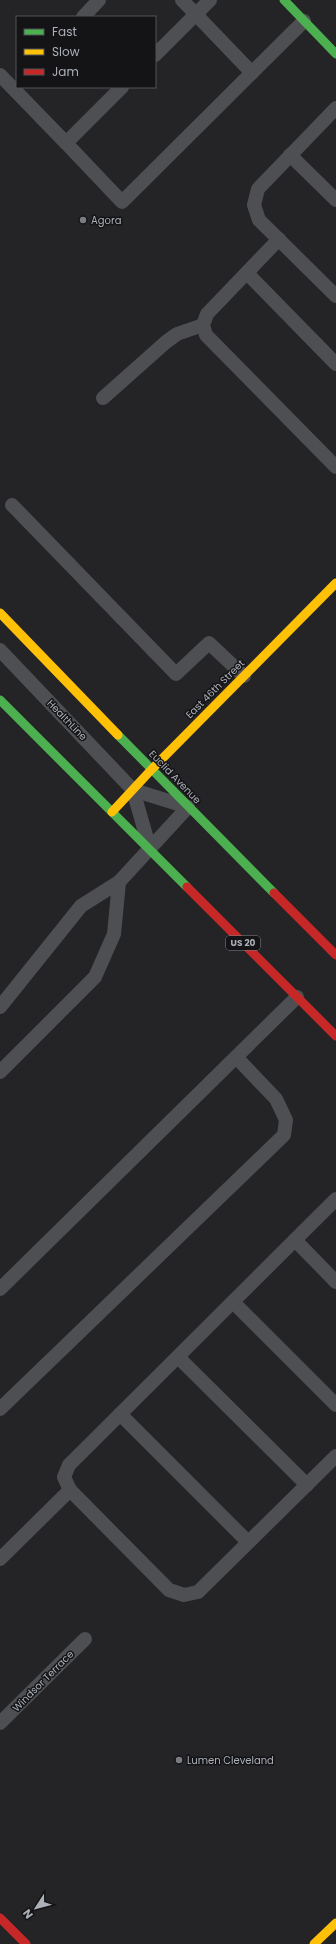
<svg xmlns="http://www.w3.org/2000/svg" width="336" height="1944" viewBox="0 0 336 1944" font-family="Poppins,sans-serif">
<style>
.built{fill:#242426;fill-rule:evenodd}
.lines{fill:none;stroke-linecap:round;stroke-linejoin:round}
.lane{stroke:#4e4f53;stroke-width:14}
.fast{stroke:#4caf50;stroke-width:9}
.slow{stroke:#ffc107;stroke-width:9}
.jam{stroke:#c62828;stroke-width:9}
.poi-dot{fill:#797c81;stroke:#141416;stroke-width:1.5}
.labels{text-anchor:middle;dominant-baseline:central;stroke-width:3;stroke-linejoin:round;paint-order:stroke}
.shield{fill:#141416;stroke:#7e8288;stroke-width:1}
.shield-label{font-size:9px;font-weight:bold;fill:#acb1b9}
.poi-label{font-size:10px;fill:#acb1b9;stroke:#141416;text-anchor:start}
.street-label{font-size:10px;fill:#acb1b9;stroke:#141416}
</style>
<rect width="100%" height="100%" fill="#1a1a1a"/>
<path class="built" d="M 0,0 L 336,0 L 336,1944 L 0,1944 ZM 17,17 L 155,17 L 155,87 L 17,87 Z"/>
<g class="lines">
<g class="lane">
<path d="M 182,0 L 252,73"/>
<path d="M 83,17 L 99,0"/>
<path d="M 155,55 L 210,0"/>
<path d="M 0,75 L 66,143 L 122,87"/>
<path d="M 336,108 L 258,189 L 254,205 L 259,220 L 336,296"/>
<path d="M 66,143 L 122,202 L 304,21"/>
<path d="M 290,155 L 336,200"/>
<path d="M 279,239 L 207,314 L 203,325 L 206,335 L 336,467"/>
<path d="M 247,273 L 336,364"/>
<path d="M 103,398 L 166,342 L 177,334 L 203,325"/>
<path d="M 12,505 L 176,674 L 209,643 L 244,676"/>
<path d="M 0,650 L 133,790 L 149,846"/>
<path d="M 0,1007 L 81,906 L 119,882"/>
<path d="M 0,1072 L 95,977 L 114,934 L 119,882 L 188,807 L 133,790"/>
<path d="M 295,1240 L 336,1282"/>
<path d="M 0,1289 L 297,997"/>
<path d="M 233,1302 L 336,1405"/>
<path d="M 178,1357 L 307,1485"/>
<path d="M 0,1409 L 284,1135 L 286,1120 L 276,1099 L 236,1057"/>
<path d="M 120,1414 L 248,1542"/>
<path d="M 70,1490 L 64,1477 L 69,1465 L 336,1199"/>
<path d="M 0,1559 L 70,1490 L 169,1590 L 184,1595 L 198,1592 L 336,1456"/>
<path d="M 0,1723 L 85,1639"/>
</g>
<g class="fast">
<path d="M 284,0 L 336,54"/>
<path d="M 0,700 L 187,887"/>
<path d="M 118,735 L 274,893"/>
</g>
<g class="slow">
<path d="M 0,613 L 118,735"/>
<path d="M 112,812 L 152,769 L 336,583"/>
<path d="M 314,1944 L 336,1923"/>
</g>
<g class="jam">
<path d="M 187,887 L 336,1036"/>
<path d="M 274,893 L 336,955"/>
<path d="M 0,1918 L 26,1944"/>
</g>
</g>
<g class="poi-dot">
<circle cx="83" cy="220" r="4"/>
<circle cx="179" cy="1760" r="4"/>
</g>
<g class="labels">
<rect class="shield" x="226" y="936" width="34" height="14" rx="3"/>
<g class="shield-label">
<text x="243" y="943">US 20</text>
</g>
<g class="poi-label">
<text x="91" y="220">Agora</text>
<text x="187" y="1760">Lumen Cleveland</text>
</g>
<g class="street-label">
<text transform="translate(215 689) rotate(-45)">East 46th Street</text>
<text transform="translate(67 720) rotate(46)">HealthLine</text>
<text transform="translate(175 777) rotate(46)">Euclid Avenue</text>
<text transform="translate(43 1681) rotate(-45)">Windsor Terrace</text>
</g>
</g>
<rect x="16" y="16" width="140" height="72" fill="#141416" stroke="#515357"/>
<rect x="24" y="29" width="20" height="6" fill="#4caf50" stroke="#515357"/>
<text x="52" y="36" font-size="12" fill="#acb1b9">Fast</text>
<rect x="24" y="49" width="20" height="6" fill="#ffc107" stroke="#515357"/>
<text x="52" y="56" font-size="12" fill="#acb1b9">Slow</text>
<rect x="24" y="69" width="20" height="6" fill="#c62828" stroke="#515357"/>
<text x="52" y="76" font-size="12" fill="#acb1b9">Jam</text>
<g transform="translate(36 1908) rotate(234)" stroke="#141416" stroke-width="3" paint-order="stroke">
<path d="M0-3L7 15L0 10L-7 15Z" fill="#acb1b9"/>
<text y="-6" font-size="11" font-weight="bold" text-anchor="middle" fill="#acb1b9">N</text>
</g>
</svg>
